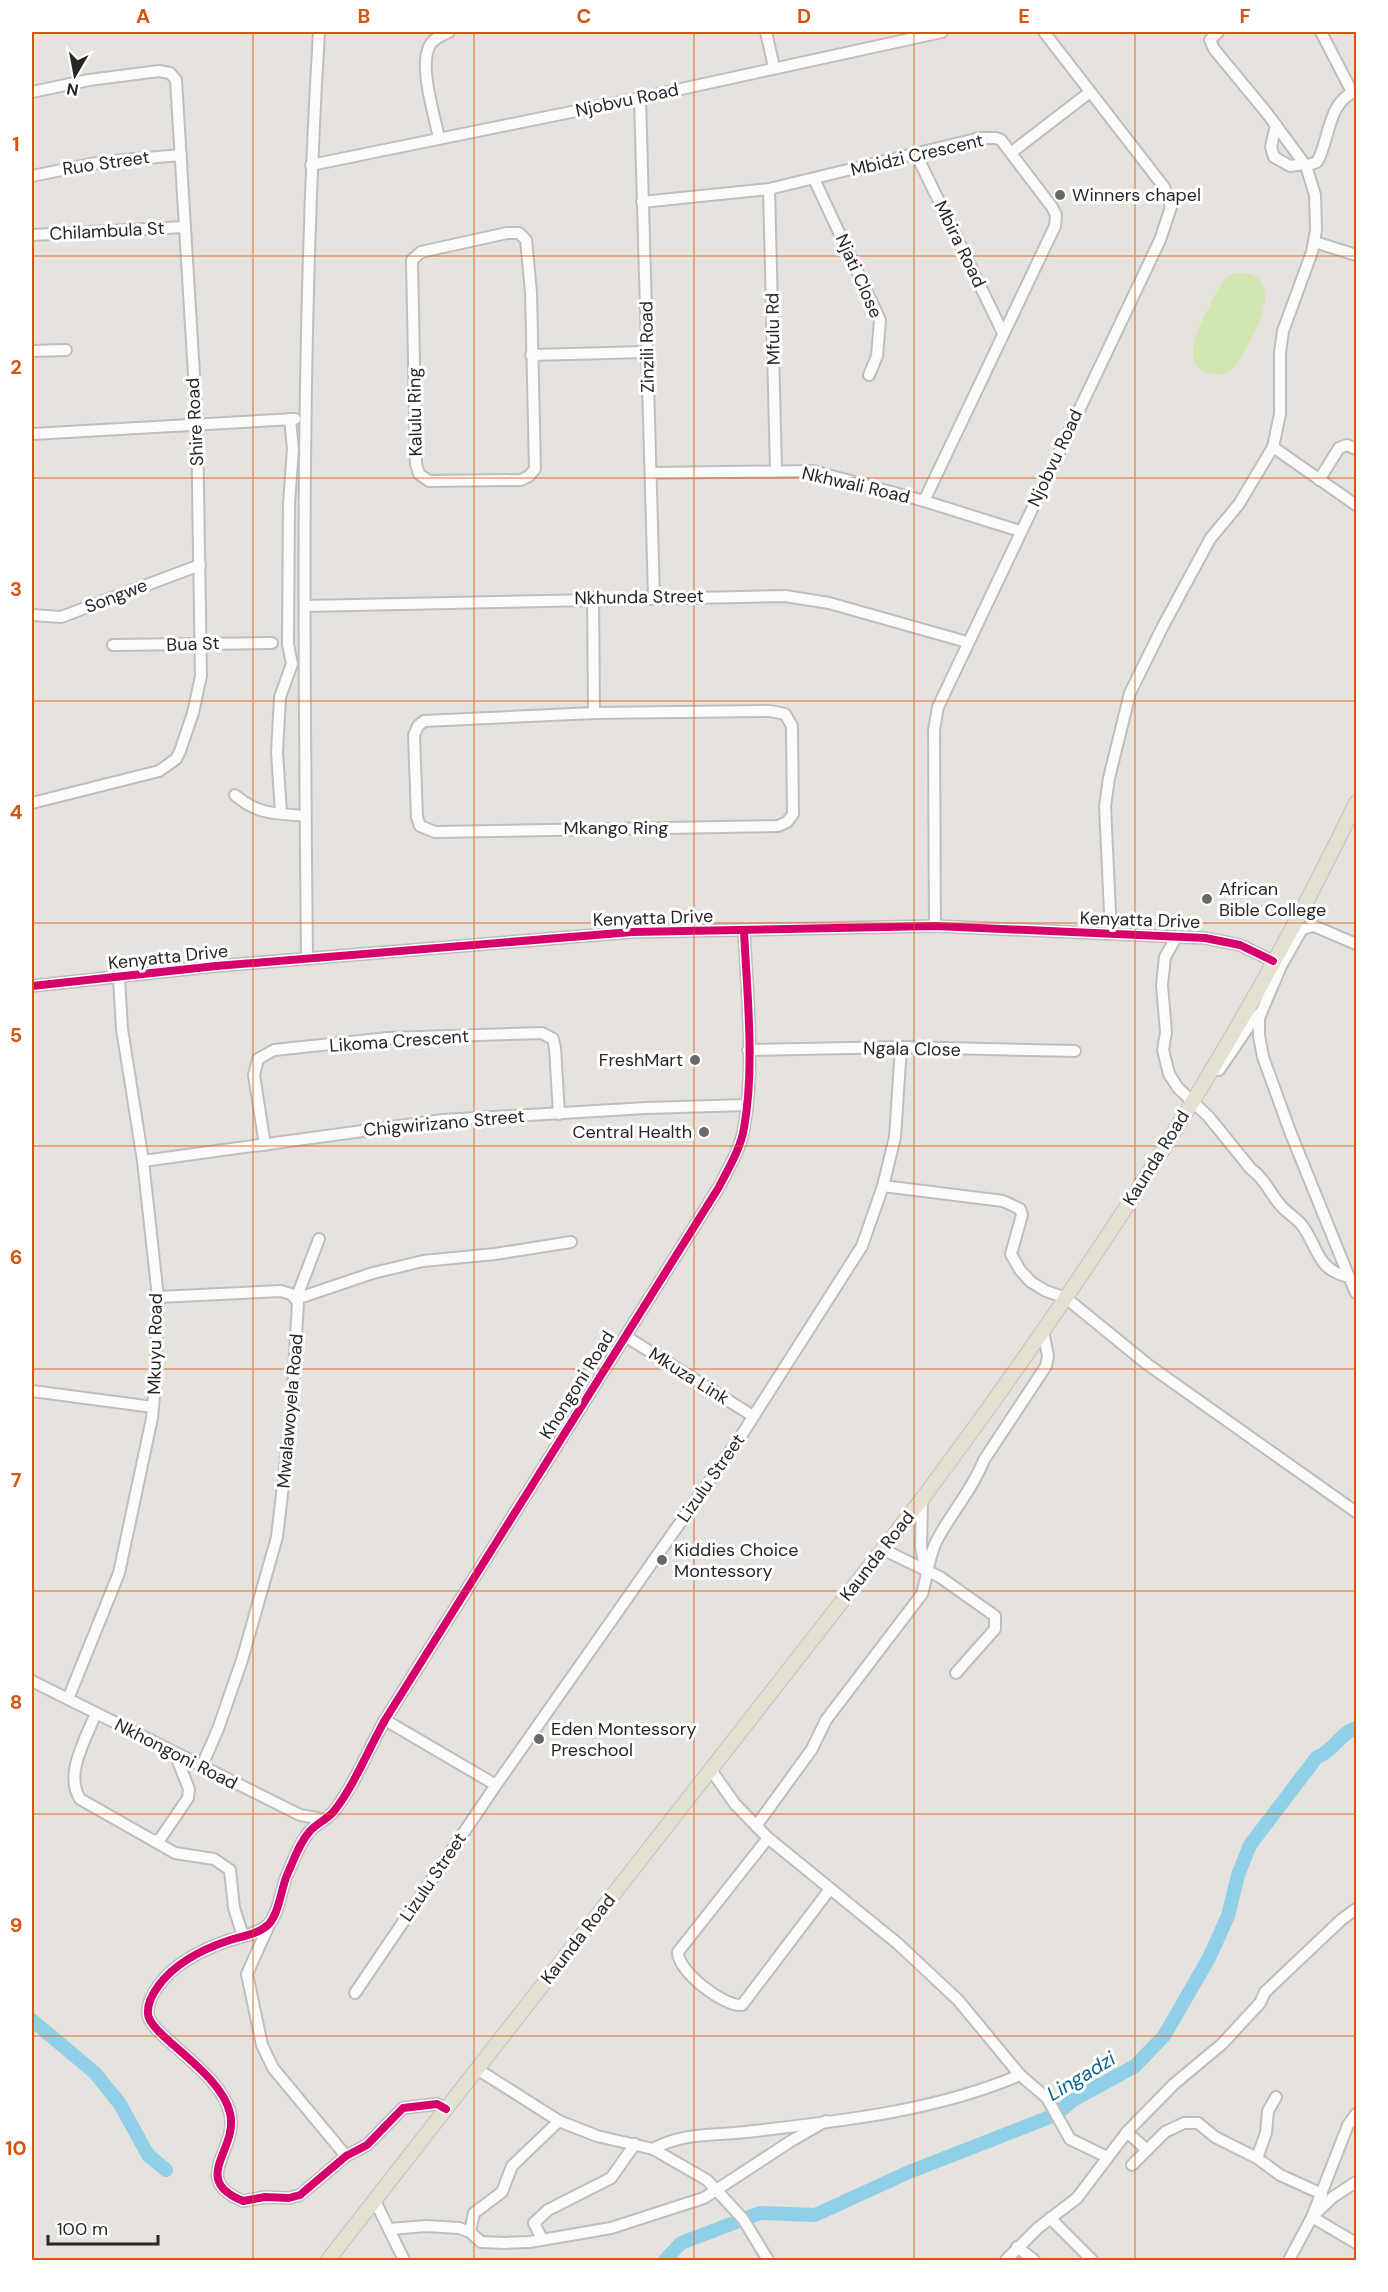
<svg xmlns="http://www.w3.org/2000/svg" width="1388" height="2292" viewBox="0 0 1388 2292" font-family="'DM Sans',sans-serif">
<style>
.pitch{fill:#d2e6b3}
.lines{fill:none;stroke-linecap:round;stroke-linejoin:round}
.river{stroke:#8fd0e8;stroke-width:14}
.minor-casing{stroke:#bfbebf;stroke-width:14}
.major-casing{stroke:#c3c1c0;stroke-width:16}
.minor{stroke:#fbfbfa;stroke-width:10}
.major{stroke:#e5e1d2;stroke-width:14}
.cycleway-casing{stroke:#fff;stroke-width:11}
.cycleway{stroke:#d6006c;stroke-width:8}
.grid{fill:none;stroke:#d5540f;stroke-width:1.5;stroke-opacity:0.55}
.poi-dot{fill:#6a6867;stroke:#fff;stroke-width:2}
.labels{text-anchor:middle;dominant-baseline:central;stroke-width:6;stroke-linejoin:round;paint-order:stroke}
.street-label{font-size:18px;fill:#272727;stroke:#fff}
.poi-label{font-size:18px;fill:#272727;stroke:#fff;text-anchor:start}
.water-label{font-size:20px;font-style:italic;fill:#0d6495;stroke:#fff}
.neatline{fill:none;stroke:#d5540f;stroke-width:2}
.grid-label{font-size:20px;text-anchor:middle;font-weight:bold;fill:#d5540f}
</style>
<rect width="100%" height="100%" fill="#e6e2dd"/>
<path class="pitch" d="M 1235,273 C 1244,272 1251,273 1258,278 C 1279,296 1248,347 1236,365 C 1229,373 1221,376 1211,374 C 1170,365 1210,307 1220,286 L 1226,278 Z"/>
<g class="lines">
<g class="river">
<path d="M 32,2020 L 95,2073 L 120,2104 L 148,2155 L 166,2170"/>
<path d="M 665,2260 L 681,2243 L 760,2213 L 815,2215 L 909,2172 L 1055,2115 L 1073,2100 L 1135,2066 L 1164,2036 L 1209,1958 L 1228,1916 L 1238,1875 L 1250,1845 L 1317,1757 C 1334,1751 1339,1734 1356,1728"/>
</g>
<defs>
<g id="minor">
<path d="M 766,32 L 774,67"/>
<path d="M 1321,32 L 1352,92"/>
<path d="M 32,92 L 89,80 L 159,71 L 170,73 L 176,80 L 197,424 L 201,676 L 193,713 L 180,751 L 176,759 L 159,771 L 32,803"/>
<path d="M 640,98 L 654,597"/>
<path d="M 1276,125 L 1271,147 L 1274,157 L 1290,166 L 1304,164"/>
<path d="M 439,139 C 435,116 418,66 430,45 C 434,38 442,35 449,32"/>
<path d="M 1012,152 L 1090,92"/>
<path d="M 916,154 L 1003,333"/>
<path d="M 311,165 L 640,98 L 942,32"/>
<path d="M 1306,166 L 1317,162 C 1330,140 1327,102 1356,91"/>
<path d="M 32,176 L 101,162 L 181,155"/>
<path d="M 814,179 L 880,320 L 877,356 L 869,375"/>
<path d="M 769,189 L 776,470"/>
<path d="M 642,202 L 769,189 L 980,138 L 996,138 L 1001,140 L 1052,207 L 1056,215 L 1055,226 L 924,501"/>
<path d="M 507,233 L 519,233 L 526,240 L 531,292 L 535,469 L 529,476 L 521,480 L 429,481 L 419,474 L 416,464 L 412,260 L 421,252 Z"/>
<path d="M 32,235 L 184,227"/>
<path d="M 1315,242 L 1356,255"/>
<path d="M 32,351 L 66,350"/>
<path d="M 531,355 L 646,352"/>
<path d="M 32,434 L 295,419"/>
<path d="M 1273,447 L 1356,505"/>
<path d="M 651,473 L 813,471 L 924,501 L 1020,531"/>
<path d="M 1319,480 L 1339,448 L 1347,445 L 1356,449"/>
<path d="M 593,598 L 594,713 L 424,721 L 418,726 L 414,735 L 417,817 L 420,826 L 435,832 L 778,826 L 787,822 L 793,814 L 792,726 L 785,714 L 770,711 L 594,713"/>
<path d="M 305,606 L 785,596 L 829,603 L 967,642"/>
<path d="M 32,615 L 61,617 L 200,565"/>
<path d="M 113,645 L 272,643"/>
<path d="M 235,795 C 258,815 275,813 305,816"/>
<path d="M 281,813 L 277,752 L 280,697 L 292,664 L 288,644 L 289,503 L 293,449 L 290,419"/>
<path d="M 935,926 L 934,730 L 938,707 L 1160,240 L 1171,207 L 1164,187 L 1044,32"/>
<path d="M 1111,934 L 1105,806 L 1109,778 L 1130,693 L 1162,628 L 1210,539 L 1239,504 L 1273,447 L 1280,414 L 1280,353 L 1283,331 L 1312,252 L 1316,230 L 1315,195 L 1306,166 L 1266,112 L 1214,49 L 1210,40 L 1218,32"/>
<path d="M 1177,936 L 1165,957 L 1162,985 L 1166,1032 L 1163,1050 L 1169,1074 L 1178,1088 L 1208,1116 L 1251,1169 C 1265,1178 1271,1196 1283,1208 C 1290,1215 1299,1220 1304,1228 C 1319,1251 1318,1270 1349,1277 L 1356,1293"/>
<path d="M 307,959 C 304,649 300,340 319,32"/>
<path d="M 32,986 L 216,966 L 632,932 L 935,926 L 1205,938 L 1240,945 L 1273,961"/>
<path d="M 748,1050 L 901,1047 L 1075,1051"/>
<path d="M 1219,1070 L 1253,1020 L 1261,1012"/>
<path d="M 265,1145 L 254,1075 L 258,1059 L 274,1050 L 388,1038 L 542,1033 L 553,1039 L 555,1048 L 559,1114"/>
<path d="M 143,1161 L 443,1120 L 646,1108 L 747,1105"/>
<path d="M 883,1186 L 1003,1201 L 1020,1209 L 1022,1215 L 1011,1254 L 1020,1270 L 1031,1282 L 1046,1291 L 1066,1298 L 1147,1364 L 1356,1512"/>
<path d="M 1349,1277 L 1291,1134 L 1263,1057 L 1259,1036 L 1259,1018 L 1281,966 L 1302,929 L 1314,926 L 1356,944"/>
<path d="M 158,1297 L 281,1291 L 291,1294 L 298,1302 L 292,1407 L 277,1537 L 242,1660 L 218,1729 L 201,1768"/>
<path d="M 296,1299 L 373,1273 L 423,1261 L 495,1254 L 571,1242"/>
<path d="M 296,1299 L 319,1239"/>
<path d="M 625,1336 L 753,1416"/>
<path d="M 32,1391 L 153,1407"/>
<path d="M 922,1499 L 921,1547 L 925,1568"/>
<path d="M 882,1549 L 940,1577 L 995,1616 L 995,1629 L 956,1673"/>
<path d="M 32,1681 L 300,1815 L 322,1819"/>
<path d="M 68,1699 L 119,1573 L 152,1418 L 155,1384 L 158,1297 L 143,1161 L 122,1029 L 119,978"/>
<path d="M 96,1713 C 86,1739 64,1774 80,1799 L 154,1841 L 160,1839 L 188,1798 L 189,1789 L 175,1754"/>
<path d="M 385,1720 L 496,1785"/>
<path d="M 711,1770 L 735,1804 L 768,1838 L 897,1943 L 958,2000 L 1020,2075 L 1047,2098 L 1070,2139 L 1107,2157"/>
<path d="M 756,1826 L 812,1749 L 826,1720 L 922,1594 C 927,1577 928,1561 935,1544 C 949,1515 972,1491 984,1460 L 1046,1366 L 1048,1356 L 1043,1331"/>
<path d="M 768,1838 L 678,1952 C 677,1971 724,2007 742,2005 L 830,1889"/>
<path d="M 154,1841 L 175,1853 L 214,1859 L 230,1870 L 234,1908 L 243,1936"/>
<path d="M 269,1925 L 247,1974 L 262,2045 L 273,2068 L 346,2156"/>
<path d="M 355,1993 L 496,1785 L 741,1436 L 862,1246 L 883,1186 L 895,1137 L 901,1047"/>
<path d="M 477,2069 L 559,2121 L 597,2136 L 653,2149 L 707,2180 L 743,2219 L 768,2260"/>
<path d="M 446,2109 L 437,2104 L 403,2108 L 367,2145 L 346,2156 L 300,2195 L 289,2198 L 265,2197 L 243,2201 C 189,2179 239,2150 230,2113 C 221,2072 149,2035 148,2014 C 147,2004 153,1993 159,1985 C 176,1962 203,1949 230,1940 C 243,1936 258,1934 268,1925 C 279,1914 281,1889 287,1875 C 294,1860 299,1843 310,1831 C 317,1823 328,1819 334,1811 C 354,1786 369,1748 385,1720 L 719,1187 C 728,1169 741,1148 744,1128 C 755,1068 747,992 744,931"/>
<path d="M 1127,2132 L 1147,2150"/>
<path d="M 653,2149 C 684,2132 713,2136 746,2132 C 839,2121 933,2112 1020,2075"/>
<path d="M 1257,2158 L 1266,2133 L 1268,2111 L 1276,2097"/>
<path d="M 1132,2165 L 1165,2132 L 1184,2123 L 1198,2123 L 1215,2137 L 1257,2158 L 1280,2175 L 1322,2194"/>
<path d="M 1356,2182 L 1333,2197 L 1312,2217 L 1356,2243"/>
<path d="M 375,2201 L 404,2260"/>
<path d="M 1050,2218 L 1092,2260"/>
<path d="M 390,2229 L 426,2226 L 459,2228 L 470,2232 L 481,2242 L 504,2243 L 530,2242 L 611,2228 L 704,2198 L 791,2141 L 826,2121"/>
<path d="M 470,2232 L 474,2213 L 502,2192 L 512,2166 L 559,2121"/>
<path d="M 542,2239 L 534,2223 L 548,2210 L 611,2178 L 635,2144"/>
<path d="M 1017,2247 L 1034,2260"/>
<path d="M 1006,2260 L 1038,2228 L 1077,2198 L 1127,2132 L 1174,2084 L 1222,2044 L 1260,2003 L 1265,1992 L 1341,1920 L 1356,1909"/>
<path d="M 1289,2260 L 1312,2217 L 1348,2125 L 1356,2114"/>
</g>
<path id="major" d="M 328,2260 L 922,1499 C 1084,1282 1239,1047 1356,803"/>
</defs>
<use href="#minor" class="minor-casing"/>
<use href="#major" class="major-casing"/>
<use href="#minor" class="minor"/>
<use href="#major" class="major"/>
<defs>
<g id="cycleway">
<path d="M 32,986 L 216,966 L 632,932 L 935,926 L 1205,938 L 1240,945 L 1273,961"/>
<path d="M 446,2109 L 437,2104 L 403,2108 L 367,2145 L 346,2156 L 300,2195 L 289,2198 L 265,2197 L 243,2201 C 189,2179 239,2150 230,2113 C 221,2072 149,2035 148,2014 C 147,2004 153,1993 159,1985 C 176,1962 203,1949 230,1940 C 243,1936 258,1934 268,1925 C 279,1914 281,1889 287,1875 C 294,1860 299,1843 310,1831 C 317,1823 328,1819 334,1811 C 354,1786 369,1748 385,1720 L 719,1187 C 728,1169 741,1148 744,1128 C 755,1068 747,992 744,931"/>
</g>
</defs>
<use href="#cycleway" class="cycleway-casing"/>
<use href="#cycleway" class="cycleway"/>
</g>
<path class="grid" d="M 253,32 L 253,2260M 474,32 L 474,2260M 694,32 L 694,2260M 914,32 L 914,2260M 1135,32 L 1135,2260M 32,256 L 1356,256M 32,478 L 1356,478M 32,701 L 1356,701M 32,923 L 1356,923M 32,1146 L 1356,1146M 32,1369 L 1356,1369M 32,1591 L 1356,1591M 32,1814 L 1356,1814M 32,2036 L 1356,2036"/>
<g class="poi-dot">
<circle cx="1060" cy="195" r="6"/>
<circle cx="1207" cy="899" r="6"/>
<circle cx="695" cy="1060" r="6"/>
<circle cx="704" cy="1132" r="6"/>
<circle cx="662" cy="1560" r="6"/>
<circle cx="539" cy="1739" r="6"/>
</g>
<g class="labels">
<g class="street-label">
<text transform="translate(627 100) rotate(-12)">Njobvu Road</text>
<text transform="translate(917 155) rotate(-13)">Mbidzi Crescent</text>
<text transform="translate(106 163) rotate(-8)">Ruo Street</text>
<text transform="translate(107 231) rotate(-3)">Chilambula St</text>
<text transform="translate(960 244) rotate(64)">Mbira Road</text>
<text transform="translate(859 276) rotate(66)">Njati Close</text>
<text transform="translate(773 329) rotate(-91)">Mfulu Rd</text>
<text transform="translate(647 347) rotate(-91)">Zinzili Road</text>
<text transform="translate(415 412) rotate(-91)">Kalulu Ring</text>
<text transform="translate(195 422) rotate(-93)">Shire Road</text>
<text transform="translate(1055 458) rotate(-65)">Njobvu Road</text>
<text transform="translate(856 485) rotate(13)">Nkhwali Road</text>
<text transform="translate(116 596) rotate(-21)">Songwe</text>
<text transform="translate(639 597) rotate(-1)">Nkhunda Street</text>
<text transform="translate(193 644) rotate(-2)">Bua St</text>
<text x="616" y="828">Mkango Ring</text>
<text transform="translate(653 918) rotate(-2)">Kenyatta Drive</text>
<text transform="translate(1140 920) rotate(2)">Kenyatta Drive</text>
<text transform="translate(168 957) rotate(-6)">Kenyatta Drive</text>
<text transform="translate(399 1041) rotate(-4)">Likoma Crescent</text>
<text transform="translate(912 1049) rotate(1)">Ngala Close</text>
<text transform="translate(444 1123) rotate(-5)">Chigwirizano Street</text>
<text transform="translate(1156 1158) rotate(-58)">Kaunda Road</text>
<text transform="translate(155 1344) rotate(-89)">Mkuyu Road</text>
<text transform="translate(689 1376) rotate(32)">Mkuza Link</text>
<text transform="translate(577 1385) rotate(-58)">Khongoni Road</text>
<text transform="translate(290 1411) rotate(-85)">Mwalawoyela Road</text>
<text transform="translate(711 1478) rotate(-55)">Lizulu Street</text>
<text transform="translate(877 1556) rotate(-52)">Kaunda Road</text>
<text transform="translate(176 1754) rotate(27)">Nkhongoni Road</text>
<text transform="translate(433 1877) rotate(-56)">Lizulu Street</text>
<text transform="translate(578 1939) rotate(-52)">Kaunda Road</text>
</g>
<g class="poi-label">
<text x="1072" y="195">Winners chapel</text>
<text x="1219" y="889">African<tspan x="1219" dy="21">Bible College</tspan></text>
<text x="683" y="1060" text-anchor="end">FreshMart</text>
<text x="692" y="1132" text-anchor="end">Central Health</text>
<text x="674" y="1550">Kiddies Choice<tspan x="674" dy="21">Montessory</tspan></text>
<text x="551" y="1729">Eden Montessory<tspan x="551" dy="21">Preschool</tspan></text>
</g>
<g class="water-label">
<text transform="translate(1081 2076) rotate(-31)">Lingadzi</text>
</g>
</g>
<rect width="1388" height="2292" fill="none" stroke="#ffffff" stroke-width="66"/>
<g transform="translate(75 75) rotate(190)" stroke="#ffffff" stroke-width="4.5" paint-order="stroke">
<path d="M0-4.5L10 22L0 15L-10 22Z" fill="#272727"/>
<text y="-9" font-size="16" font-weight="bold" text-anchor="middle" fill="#272727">N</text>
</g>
<path d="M48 2235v9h110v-9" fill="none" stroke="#272727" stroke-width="3"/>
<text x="57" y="2235" font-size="18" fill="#272727" stroke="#ffffff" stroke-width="4.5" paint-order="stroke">100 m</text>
<rect x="33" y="33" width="1322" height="2226" class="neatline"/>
<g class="grid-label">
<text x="143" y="23">A</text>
<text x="364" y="23">B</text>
<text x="584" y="23">C</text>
<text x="804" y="23">D</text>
<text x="1024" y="23">E</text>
<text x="1245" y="23">F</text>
<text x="16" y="151">1</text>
<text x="16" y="374">2</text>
<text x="16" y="596">3</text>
<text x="16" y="819">4</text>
<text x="16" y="1042">5</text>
<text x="16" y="1264">6</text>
<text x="16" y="1487">7</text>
<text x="16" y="1709">8</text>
<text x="16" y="1932">9</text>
<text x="16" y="2155">10</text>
</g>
</svg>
